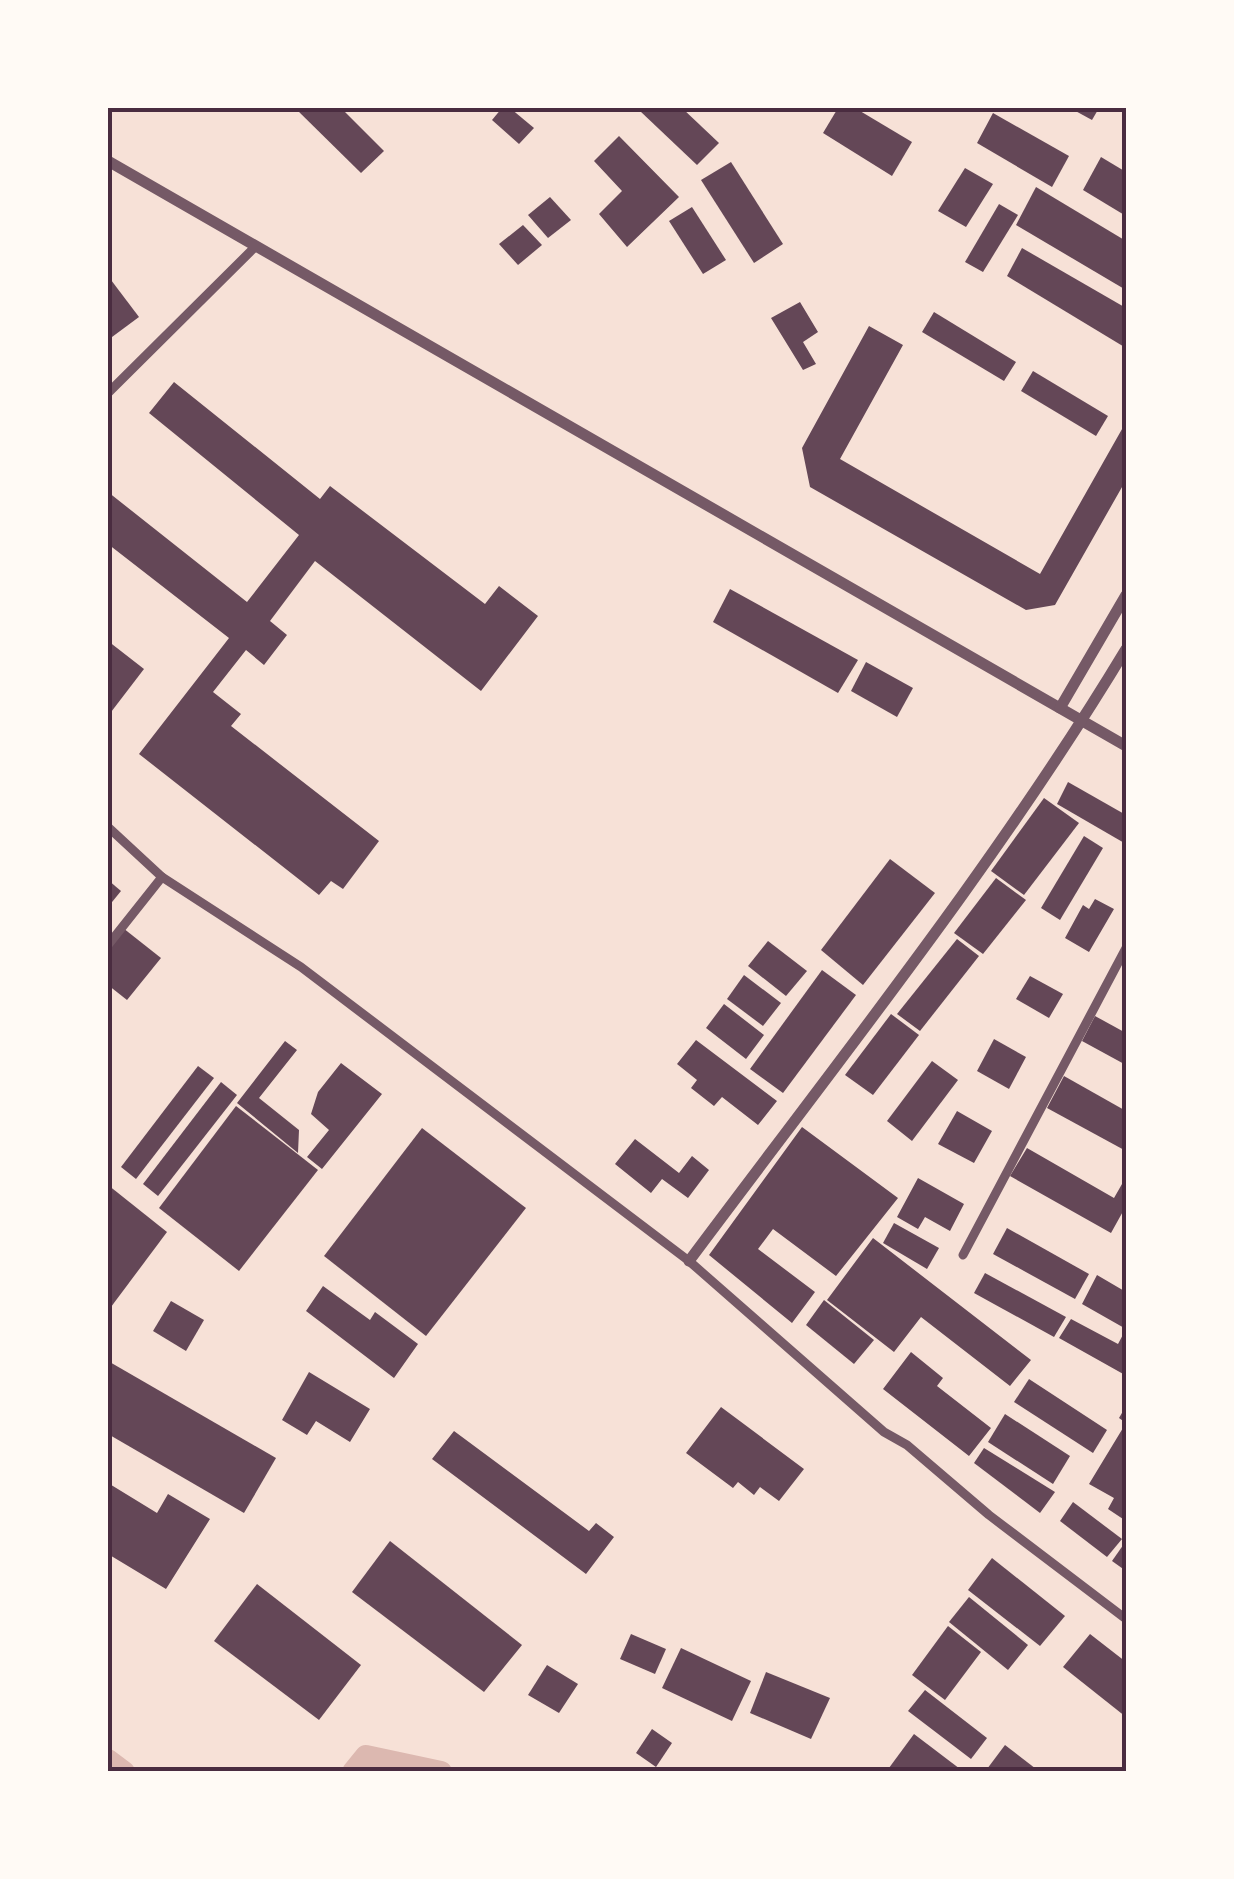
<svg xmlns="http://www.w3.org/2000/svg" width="1234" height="1879" viewBox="0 0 1234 1879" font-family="'DM Sans',sans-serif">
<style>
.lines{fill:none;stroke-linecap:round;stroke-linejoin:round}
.canal{stroke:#dcb8b0;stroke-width:22}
.building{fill:#644757}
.minor{stroke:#755966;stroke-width:9}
.tertiary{stroke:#755966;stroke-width:11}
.neatline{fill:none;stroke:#4a2c40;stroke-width:4}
</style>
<rect width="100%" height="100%" fill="#f7e1d7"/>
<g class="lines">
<g class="canal">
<path d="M 108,1760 L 124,1772"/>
<path d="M 353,1772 L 366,1756 L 441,1772"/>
</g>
</g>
<g class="building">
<path d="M 295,108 L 341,108 L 384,151 L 361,173 Z"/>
<path d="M 502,108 L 510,108 L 534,128 L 519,144 L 492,120 Z"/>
<path d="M 643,108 L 682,108 L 719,143 L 697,165 L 640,111 Z"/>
<path d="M 838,108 L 855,108 L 912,142 L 892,176 L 823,133 Z"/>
<path d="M 1070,108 L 1099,108 L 1092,120 Z"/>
<path d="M 993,113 L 1069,156 L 1052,187 L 977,143 Z"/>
<path d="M 619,136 L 679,197 L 627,247 L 599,214 L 622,191 L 594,161 Z"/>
<path d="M 1101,157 L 1126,172 L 1126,216 L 1083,190 Z"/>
<path d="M 731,162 L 783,244 L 754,263 L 701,180 Z"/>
<path d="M 965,168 L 993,184 L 966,227 L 938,211 Z"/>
<path d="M 1036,187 L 1126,241 L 1126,290 L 1016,225 Z"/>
<path d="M 550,197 L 571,220 L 548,238 L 528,215 Z"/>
<path d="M 999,204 L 1018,215 L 983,272 L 965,262 Z"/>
<path d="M 692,207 L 726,260 L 703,274 L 669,221 Z"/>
<path d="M 523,225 L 542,245 L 518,265 L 499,244 Z"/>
<path d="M 1022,248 L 1126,308 L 1126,348 L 1007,276 Z"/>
<path d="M 108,276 L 139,317 L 112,337 L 108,331 Z"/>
<path d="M 800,302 L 818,332 L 803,342 L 816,364 L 803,370 L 771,318 Z"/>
<path d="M 934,312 L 1016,362 L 1004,381 L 922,332 Z"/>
<path d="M 869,326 L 903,345 L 840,459 L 1040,574 L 1126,422 L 1126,480 L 1055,605 L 1026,610 L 810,487 L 802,448 Z"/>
<path d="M 1033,371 L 1108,416 L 1096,436 L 1021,391 Z"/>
<path d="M 174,382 L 320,499 L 330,486 L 485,604 L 499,586 L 538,616 L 481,691 L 315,561 L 270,621 L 287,635 L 264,665 L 246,650 L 213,692 L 241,714 L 231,726 L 379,841 L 343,889 L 331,881 L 319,895 L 139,754 L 229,638 L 108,544 L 108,492 L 247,602 L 299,535 L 149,413 Z"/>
<path d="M 730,589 L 858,660 L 838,693 L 713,622 Z"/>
<path d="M 108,641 L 144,669 L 108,716 Z"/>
<path d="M 866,662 L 913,688 L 897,717 L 851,691 Z"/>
<path d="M 1068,782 L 1126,815 L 1126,844 L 1057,804 Z"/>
<path d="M 1044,798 L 1079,823 L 1024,895 L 991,871 Z"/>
<path d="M 1084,836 L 1103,848 L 1060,920 L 1041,908 Z"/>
<path d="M 890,859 L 935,893 L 863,985 L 821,950 Z"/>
<path d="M 996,878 L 1026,900 L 983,954 L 954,933 Z"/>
<path d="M 108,880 L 121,891 L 108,907 Z"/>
<path d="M 1095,899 L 1114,909 L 1089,952 L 1065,938 L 1083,905 L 1089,909 Z"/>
<path d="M 123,928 L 161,958 L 127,1000 L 108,985 L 108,946 Z"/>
<path d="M 957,939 L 979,956 L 920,1031 L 897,1014 Z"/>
<path d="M 768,941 L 807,971 L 786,996 L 748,966 Z"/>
<path d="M 822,970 L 856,995 L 783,1093 L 750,1069 Z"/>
<path d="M 744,975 L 781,1003 L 763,1026 L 727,999 Z"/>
<path d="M 1030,976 L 1063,994 L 1049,1018 L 1016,999 Z"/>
<path d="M 724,1004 L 764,1035 L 746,1059 L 706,1028 Z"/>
<path d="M 891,1014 L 919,1035 L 873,1095 L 845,1075 Z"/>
<path d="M 1095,1016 L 1126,1033 L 1126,1065 L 1082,1041 Z"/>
<path d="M 994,1039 L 1026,1057 L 1009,1089 L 977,1071 Z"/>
<path d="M 696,1040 L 777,1101 L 758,1125 L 722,1097 L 714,1106 L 691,1088 L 697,1080 L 677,1064 Z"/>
<path d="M 285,1041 L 297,1050 L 259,1098 L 299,1130 L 298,1153 L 237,1103 Z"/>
<path d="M 932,1061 L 958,1080 L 912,1141 L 887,1121 Z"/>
<path d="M 341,1063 L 382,1094 L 322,1169 L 307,1157 L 329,1130 L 311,1114 L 318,1092 Z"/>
<path d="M 198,1066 L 214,1078 L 136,1179 L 121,1167 Z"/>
<path d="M 1064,1076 L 1126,1111 L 1126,1151 L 1047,1108 Z"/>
<path d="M 221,1082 L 237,1095 L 158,1196 L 143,1184 Z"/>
<path d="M 236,1106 L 318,1170 L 239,1271 L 159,1208 Z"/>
<path d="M 957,1111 L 992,1131 L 974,1163 L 938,1144 Z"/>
<path d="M 802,1127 L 898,1198 L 836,1276 L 773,1229 L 758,1249 L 815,1292 L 792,1323 L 709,1255 Z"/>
<path d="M 422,1128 L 526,1208 L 426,1336 L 324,1256 Z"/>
<path d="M 635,1139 L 679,1173 L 692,1156 L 709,1170 L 688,1198 L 662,1179 L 651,1193 L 615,1164 Z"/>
<path d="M 1027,1148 L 1114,1198 L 1126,1177 L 1126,1206 L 1111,1233 L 1010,1176 Z"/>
<path d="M 918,1178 L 964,1204 L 950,1231 L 925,1217 L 918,1229 L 897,1217 Z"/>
<path d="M 108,1185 L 167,1232 L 108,1311 Z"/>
<path d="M 894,1223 L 939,1248 L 927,1269 L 883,1243 Z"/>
<path d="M 1007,1228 L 1089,1274 L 1075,1299 L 993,1254 Z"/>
<path d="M 873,1238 L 1031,1360 L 1010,1386 L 921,1317 L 894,1352 L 827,1300 Z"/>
<path d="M 985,1273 L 1066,1317 L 1054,1337 L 974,1293 Z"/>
<path d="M 1097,1275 L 1126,1292 L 1126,1373 L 1125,1375 L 1059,1338 L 1071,1319 L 1118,1344 L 1126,1329 L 1082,1304 Z"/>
<path d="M 323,1286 L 370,1320 L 375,1312 L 418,1344 L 394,1378 L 306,1311 Z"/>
<path d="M 824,1300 L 874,1340 L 854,1364 L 806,1325 Z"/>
<path d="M 171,1301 L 204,1320 L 186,1351 L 153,1331 Z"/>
<path d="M 911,1352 L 943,1378 L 937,1386 L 991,1428 L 969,1456 L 883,1389 Z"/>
<path d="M 108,1361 L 276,1458 L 244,1513 L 108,1434 Z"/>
<path d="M 309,1372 L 370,1409 L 350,1442 L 316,1421 L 307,1435 L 282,1420 Z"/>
<path d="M 1029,1379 L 1107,1430 L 1093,1453 L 1014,1402 Z"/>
<path d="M 1126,1406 L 1126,1521 L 1108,1509 L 1114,1498 L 1089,1484 L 1126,1423 L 1119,1418 Z"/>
<path d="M 721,1407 L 804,1469 L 779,1501 L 760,1487 L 754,1495 L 738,1482 L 733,1488 L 686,1453 Z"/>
<path d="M 1005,1414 L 1070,1456 L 1053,1484 L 988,1442 Z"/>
<path d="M 454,1431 L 589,1531 L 596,1523 L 614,1537 L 586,1574 L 432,1459 Z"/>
<path d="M 984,1448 L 1055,1492 L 1040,1513 L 974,1463 Z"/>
<path d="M 108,1483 L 157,1513 L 168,1494 L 210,1519 L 166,1589 L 108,1554 Z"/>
<path d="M 1073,1502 L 1122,1539 L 1107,1557 L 1060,1521 Z"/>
<path d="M 390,1541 L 522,1645 L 484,1692 L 352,1592 Z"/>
<path d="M 1126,1541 L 1126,1571 L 1112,1561 Z"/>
<path d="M 992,1558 L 1065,1616 L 1040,1646 L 968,1590 Z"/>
<path d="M 257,1584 L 361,1665 L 319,1720 L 214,1641 Z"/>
<path d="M 969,1597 L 1028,1645 L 1008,1670 L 949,1622 Z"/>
<path d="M 948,1626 L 981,1652 L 945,1700 L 912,1675 Z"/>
<path d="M 631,1634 L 666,1649 L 655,1674 L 620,1659 Z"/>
<path d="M 1090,1634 L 1126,1662 L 1126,1717 L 1063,1667 Z"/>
<path d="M 681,1648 L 751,1681 L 732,1721 L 662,1688 Z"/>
<path d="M 547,1665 L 578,1684 L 559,1713 L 528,1695 Z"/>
<path d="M 766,1672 L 830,1698 L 811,1739 L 750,1713 Z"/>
<path d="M 925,1690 L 987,1738 L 971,1759 L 908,1711 Z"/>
<path d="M 652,1729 L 672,1743 L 656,1767 L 636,1753 Z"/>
<path d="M 914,1734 L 964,1772 L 886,1772 Z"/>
<path d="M 1005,1745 L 1040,1772 L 987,1769 Z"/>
</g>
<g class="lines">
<g class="minor">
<path d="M 108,393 L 256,246"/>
<path d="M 108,827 L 162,877 L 301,967 L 689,1261 L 884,1432 L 907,1445 L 989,1515 L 1126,1619"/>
<path d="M 108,945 L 162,877"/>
<path d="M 963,1255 L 1126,948"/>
</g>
<g class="tertiary">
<path d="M 108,161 L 1126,746"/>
<path d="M 1060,708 L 1126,595"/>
<path d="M 689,1261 C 838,1061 997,863 1126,649"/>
</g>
</g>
<rect width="1234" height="1879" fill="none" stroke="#fffaf5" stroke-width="220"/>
<rect x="110" y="110" width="1014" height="1659" class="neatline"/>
</svg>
